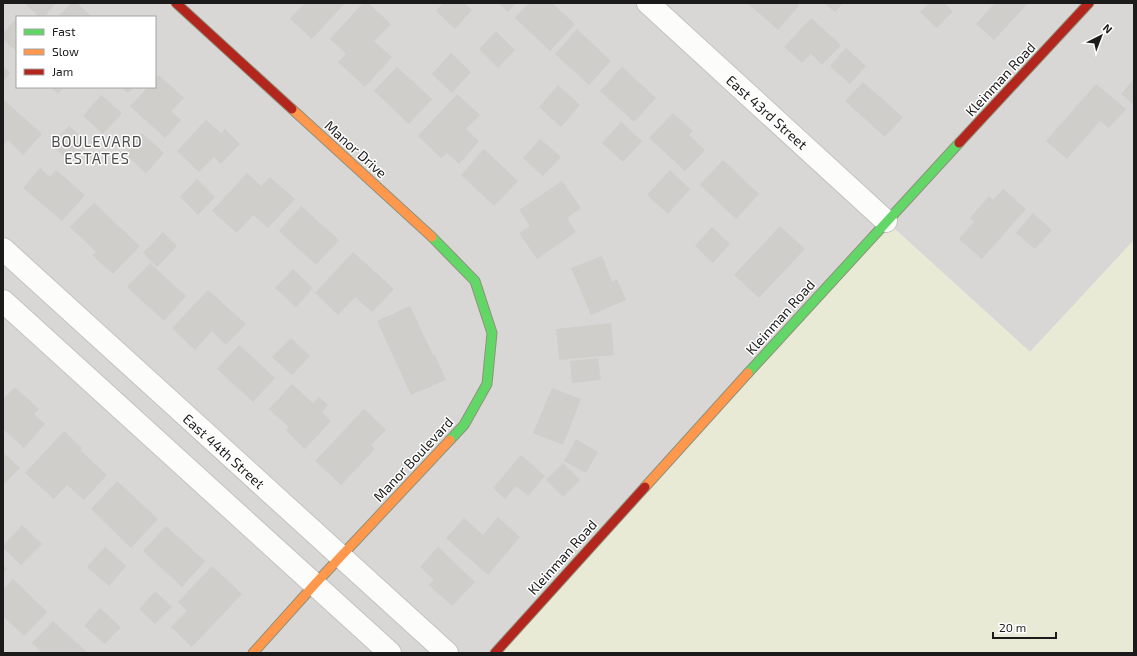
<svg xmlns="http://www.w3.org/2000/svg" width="1137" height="656" viewBox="0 0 1137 656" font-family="'Exo 2',sans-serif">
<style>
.residential{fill:#d8d7d5;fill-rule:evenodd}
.farmland{fill:#e8ead6}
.building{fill:#d0ceca}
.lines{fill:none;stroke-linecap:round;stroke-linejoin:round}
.street-casing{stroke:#c2c2bf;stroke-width:24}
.fast-casing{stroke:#8f927c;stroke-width:11}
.slow-casing{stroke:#8f927c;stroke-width:11}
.jam-casing{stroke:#8f927c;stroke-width:11}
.street{stroke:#fcfcfb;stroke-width:22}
.fast{stroke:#63d668;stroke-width:9}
.slow{stroke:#ff974d;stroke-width:9}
.jam{stroke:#b3261e;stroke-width:9}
.labels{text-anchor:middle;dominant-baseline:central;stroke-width:3;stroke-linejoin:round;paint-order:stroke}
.street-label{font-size:14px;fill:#1b1b1b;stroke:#fff}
.neighbourhood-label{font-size:15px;letter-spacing:1px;fill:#4e4e4e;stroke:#fff}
</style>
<rect width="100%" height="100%" fill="#e9e8e3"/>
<path class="residential" d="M 3,3 L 1134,3 L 1134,240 L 1030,352 L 886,221 L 497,653 L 3,653 ZM 17,17 L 155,17 L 155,87 L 17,87 Z"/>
<path class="farmland" d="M 886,221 L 1030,352 L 1134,240 L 1134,653 L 495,653 Z"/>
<g class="building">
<path d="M 24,3 L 56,3 L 44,17 L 39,17 Z"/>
<path d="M 71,3 L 77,3 L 92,17 L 58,17 Z"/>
<path d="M 305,3 L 345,3 L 312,39 L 290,19 Z"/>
<path d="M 363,3 L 368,3 L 391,24 L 374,41 L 392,57 L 365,87 L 338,62 L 346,54 L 330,39 Z"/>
<path d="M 443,3 L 464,3 L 472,10 L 455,29 L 436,11 Z"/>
<path d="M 498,3 L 516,3 L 508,12 Z"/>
<path d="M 529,3 L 552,3 L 575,24 L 550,51 L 515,18 Z"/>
<path d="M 747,3 L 796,3 L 799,6 L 778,30 Z"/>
<path d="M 824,3 L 843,3 L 835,12 Z"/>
<path d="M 929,3 L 944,3 L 953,11 L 937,28 L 920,12 Z"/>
<path d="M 993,3 L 1028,3 L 994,40 L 976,24 L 994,4 Z"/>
<path d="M 17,18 L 17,52 L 3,39 L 3,33 Z"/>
<path d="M 811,18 L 841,45 L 822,65 L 811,54 L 802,63 L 784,47 Z"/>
<path d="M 577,29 L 611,61 L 589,85 L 555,54 Z"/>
<path d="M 496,31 L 515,50 L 498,68 L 479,49 Z"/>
<path d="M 846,48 L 866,66 L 850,84 L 830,66 Z"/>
<path d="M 451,53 L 471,72 L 452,93 L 432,74 Z"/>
<path d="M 3,66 L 10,73 L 3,81 Z"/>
<path d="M 397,67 L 432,99 L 409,124 L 374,91 Z"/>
<path d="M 622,67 L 656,98 L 634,122 L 600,91 Z"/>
<path d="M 159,75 L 184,98 L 171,111 L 181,120 L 165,138 L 130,106 L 148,87 L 155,87 L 155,79 Z"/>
<path d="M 1134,79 L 1134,105 L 1121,94 Z"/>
<path d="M 863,82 L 903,117 L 885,137 L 845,101 Z"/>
<path d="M 1096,84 L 1126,109 L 1109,128 L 1100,121 L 1067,159 L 1046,141 Z"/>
<path d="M 558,85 L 580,105 L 561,127 L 539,107 Z"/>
<path d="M 51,87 L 64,87 L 58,94 Z"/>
<path d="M 121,87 L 134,87 L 128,93 Z"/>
<path d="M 457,94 L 480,115 L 466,129 L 479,141 L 459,164 L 447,153 L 441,158 L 418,136 Z"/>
<path d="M 101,95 L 122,113 L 103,134 L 83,116 Z"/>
<path d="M 3,99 L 42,134 L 23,155 L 8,140 L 3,146 Z"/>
<path d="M 673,113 L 693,131 L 689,135 L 705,150 L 685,171 L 649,138 Z"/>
<path d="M 206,120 L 221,133 L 225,129 L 240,144 L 221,164 L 214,157 L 199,172 L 177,151 Z"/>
<path d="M 621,122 L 642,141 L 623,162 L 602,143 Z"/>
<path d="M 69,126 L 89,144 L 71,163 L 51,144 Z"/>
<path d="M 142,133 L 164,153 L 146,173 L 124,153 Z"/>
<path d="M 540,139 L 561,157 L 543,176 L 523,158 Z"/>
<path d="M 484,149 L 518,181 L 494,206 L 461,175 Z"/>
<path d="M 723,160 L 759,194 L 736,219 L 700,185 Z"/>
<path d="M 40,168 L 50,177 L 56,170 L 85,195 L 62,221 L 23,188 Z"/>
<path d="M 670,170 L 690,189 L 668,214 L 647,195 Z"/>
<path d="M 247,173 L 261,186 L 270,177 L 295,199 L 268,228 L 253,215 L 237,233 L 212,211 Z"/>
<path d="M 197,179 L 215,197 L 198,215 L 180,197 Z"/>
<path d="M 562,181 L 581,208 L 567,218 L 576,232 L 537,259 L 519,233 L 530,226 L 519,210 Z"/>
<path d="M 1003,189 L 1026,209 L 982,259 L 959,239 L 974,222 L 970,218 L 989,196 L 993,200 Z"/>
<path d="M 94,203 L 140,246 L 113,274 L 92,255 L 96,252 L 70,227 Z"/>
<path d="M 301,206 L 339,240 L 316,265 L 279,231 Z"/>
<path d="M 1033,213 L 1052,230 L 1035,249 L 1016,233 Z"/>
<path d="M 780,226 L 805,249 L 759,298 L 734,275 Z"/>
<path d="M 712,227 L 730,244 L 713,263 L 695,246 Z"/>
<path d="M 163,232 L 177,246 L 157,267 L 143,253 Z"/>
<path d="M 353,252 L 394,289 L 372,312 L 355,297 L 338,315 L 315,293 Z"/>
<path d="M 602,256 L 612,282 L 617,279 L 626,300 L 591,315 L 571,268 Z"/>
<path d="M 150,263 L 186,296 L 164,321 L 127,287 Z"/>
<path d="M 293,269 L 313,288 L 296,307 L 275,288 Z"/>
<path d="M 208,290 L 246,324 L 226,345 L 212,331 L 195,350 L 172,328 Z"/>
<path d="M 410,306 L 433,355 L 435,355 L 446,380 L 411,395 L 377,321 Z"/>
<path d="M 611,323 L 614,355 L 559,360 L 556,329 Z"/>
<path d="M 291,338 L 310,356 L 292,375 L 272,357 Z"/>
<path d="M 239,345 L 275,378 L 253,402 L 217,369 Z"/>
<path d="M 598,358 L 601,380 L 572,383 L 570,361 Z"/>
<path d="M 292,384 L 313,403 L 319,397 L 328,405 L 322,412 L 331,421 L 305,449 L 286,431 L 289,427 L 269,409 Z"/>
<path d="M 15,387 L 39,409 L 34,414 L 45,424 L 24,448 L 3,429 L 3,399 Z"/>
<path d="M 552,388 L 581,399 L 563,445 L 533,433 Z"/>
<path d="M 364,409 L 386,430 L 371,445 L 375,449 L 341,485 L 315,461 Z"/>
<path d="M 64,431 L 82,448 L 80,450 L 107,475 L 84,500 L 67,485 L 54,499 L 25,473 Z"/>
<path d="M 576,439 L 598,452 L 586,473 L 564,461 Z"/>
<path d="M 3,452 L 20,468 L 3,485 Z"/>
<path d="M 521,455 L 545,476 L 528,496 L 516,486 L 505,499 L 493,488 Z"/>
<path d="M 563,463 L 580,480 L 563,497 L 546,480 Z"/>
<path d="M 117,481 L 158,519 L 131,548 L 91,509 Z"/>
<path d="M 498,517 L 520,537 L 488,575 L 446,538 L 464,518 L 483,535 Z"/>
<path d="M 22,525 L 42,544 L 21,565 L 3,548 L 3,546 Z"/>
<path d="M 166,526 L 205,561 L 182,587 L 143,551 Z"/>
<path d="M 105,547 L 126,566 L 109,586 L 87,567 Z"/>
<path d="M 438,547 L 475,582 L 452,606 L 429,585 L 434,580 L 420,567 Z"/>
<path d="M 3,565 L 7,569 L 3,573 Z"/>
<path d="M 212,566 L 242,594 L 192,647 L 171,627 L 187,611 L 178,602 Z"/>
<path d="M 13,579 L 47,612 L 24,636 L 3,616 L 3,590 Z"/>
<path d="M 155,591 L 172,607 L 155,624 L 139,609 Z"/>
<path d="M 100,608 L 121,627 L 105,644 L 84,626 Z"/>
<path d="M 53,621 L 88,653 L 42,653 L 32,643 Z"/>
</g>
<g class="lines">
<defs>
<g id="street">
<path d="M 648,3 L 886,221"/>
<path d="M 3,249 L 447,653"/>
<path d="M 3,301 L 390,653"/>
</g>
<g id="fast">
<path d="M 432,237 L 475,281 L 492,333 L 487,384 L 464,425 L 450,440"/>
<path d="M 748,373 L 959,143"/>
</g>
<g id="slow">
<path d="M 292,109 L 432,237"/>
<path d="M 645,487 L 748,373"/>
<path d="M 253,653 L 315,584 L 450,440"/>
</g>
<g id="jam">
<path d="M 176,3 L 292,109"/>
<path d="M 959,143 L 1089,3"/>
<path d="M 495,653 L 645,487"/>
</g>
</defs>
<use href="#street" class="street-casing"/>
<use href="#fast" class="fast-casing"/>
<use href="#slow" class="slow-casing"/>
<use href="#jam" class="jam-casing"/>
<use href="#street" class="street"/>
<use href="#fast" class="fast"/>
<use href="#slow" class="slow"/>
<use href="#jam" class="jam"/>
</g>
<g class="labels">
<g class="street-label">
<text transform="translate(1000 79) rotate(-47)">Kleinman Road</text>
<text transform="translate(767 112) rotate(42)">East 43rd Street</text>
<text transform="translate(356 149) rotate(42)">Manor Drive</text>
<text transform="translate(780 317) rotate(-48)">Kleinman Road</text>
<text transform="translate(224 451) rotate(42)">East 44th Street</text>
<text transform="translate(413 459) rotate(-47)">Manor Boulevard</text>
<text transform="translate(562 557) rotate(-48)">Kleinman Road</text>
</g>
<g class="neighbourhood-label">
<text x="97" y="141">BOULEVARD<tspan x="97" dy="17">ESTATES</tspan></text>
</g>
</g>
<rect width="1137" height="656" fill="none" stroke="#1b1b1b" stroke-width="8"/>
<rect x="16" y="16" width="140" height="72" fill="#ffffff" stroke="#a4a4a4"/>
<rect x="24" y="29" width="20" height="6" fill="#63d668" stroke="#a4a4a4"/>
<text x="52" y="36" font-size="12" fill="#1b1b1b">Fast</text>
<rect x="24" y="49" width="20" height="6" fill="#ff974d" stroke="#a4a4a4"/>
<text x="52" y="56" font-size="12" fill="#1b1b1b">Slow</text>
<rect x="24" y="69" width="20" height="6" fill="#b3261e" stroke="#a4a4a4"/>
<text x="52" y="76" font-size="12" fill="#1b1b1b">Jam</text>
<g transform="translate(1101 36) rotate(42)" stroke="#ffffff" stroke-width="3" paint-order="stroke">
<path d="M0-3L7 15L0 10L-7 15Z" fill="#1b1b1b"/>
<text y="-6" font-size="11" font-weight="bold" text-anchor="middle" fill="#1b1b1b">N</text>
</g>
<path d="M993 632v6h63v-6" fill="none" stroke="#1b1b1b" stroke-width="2"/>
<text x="999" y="632" font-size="12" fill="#1b1b1b" stroke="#ffffff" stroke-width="3" paint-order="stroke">20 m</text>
</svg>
